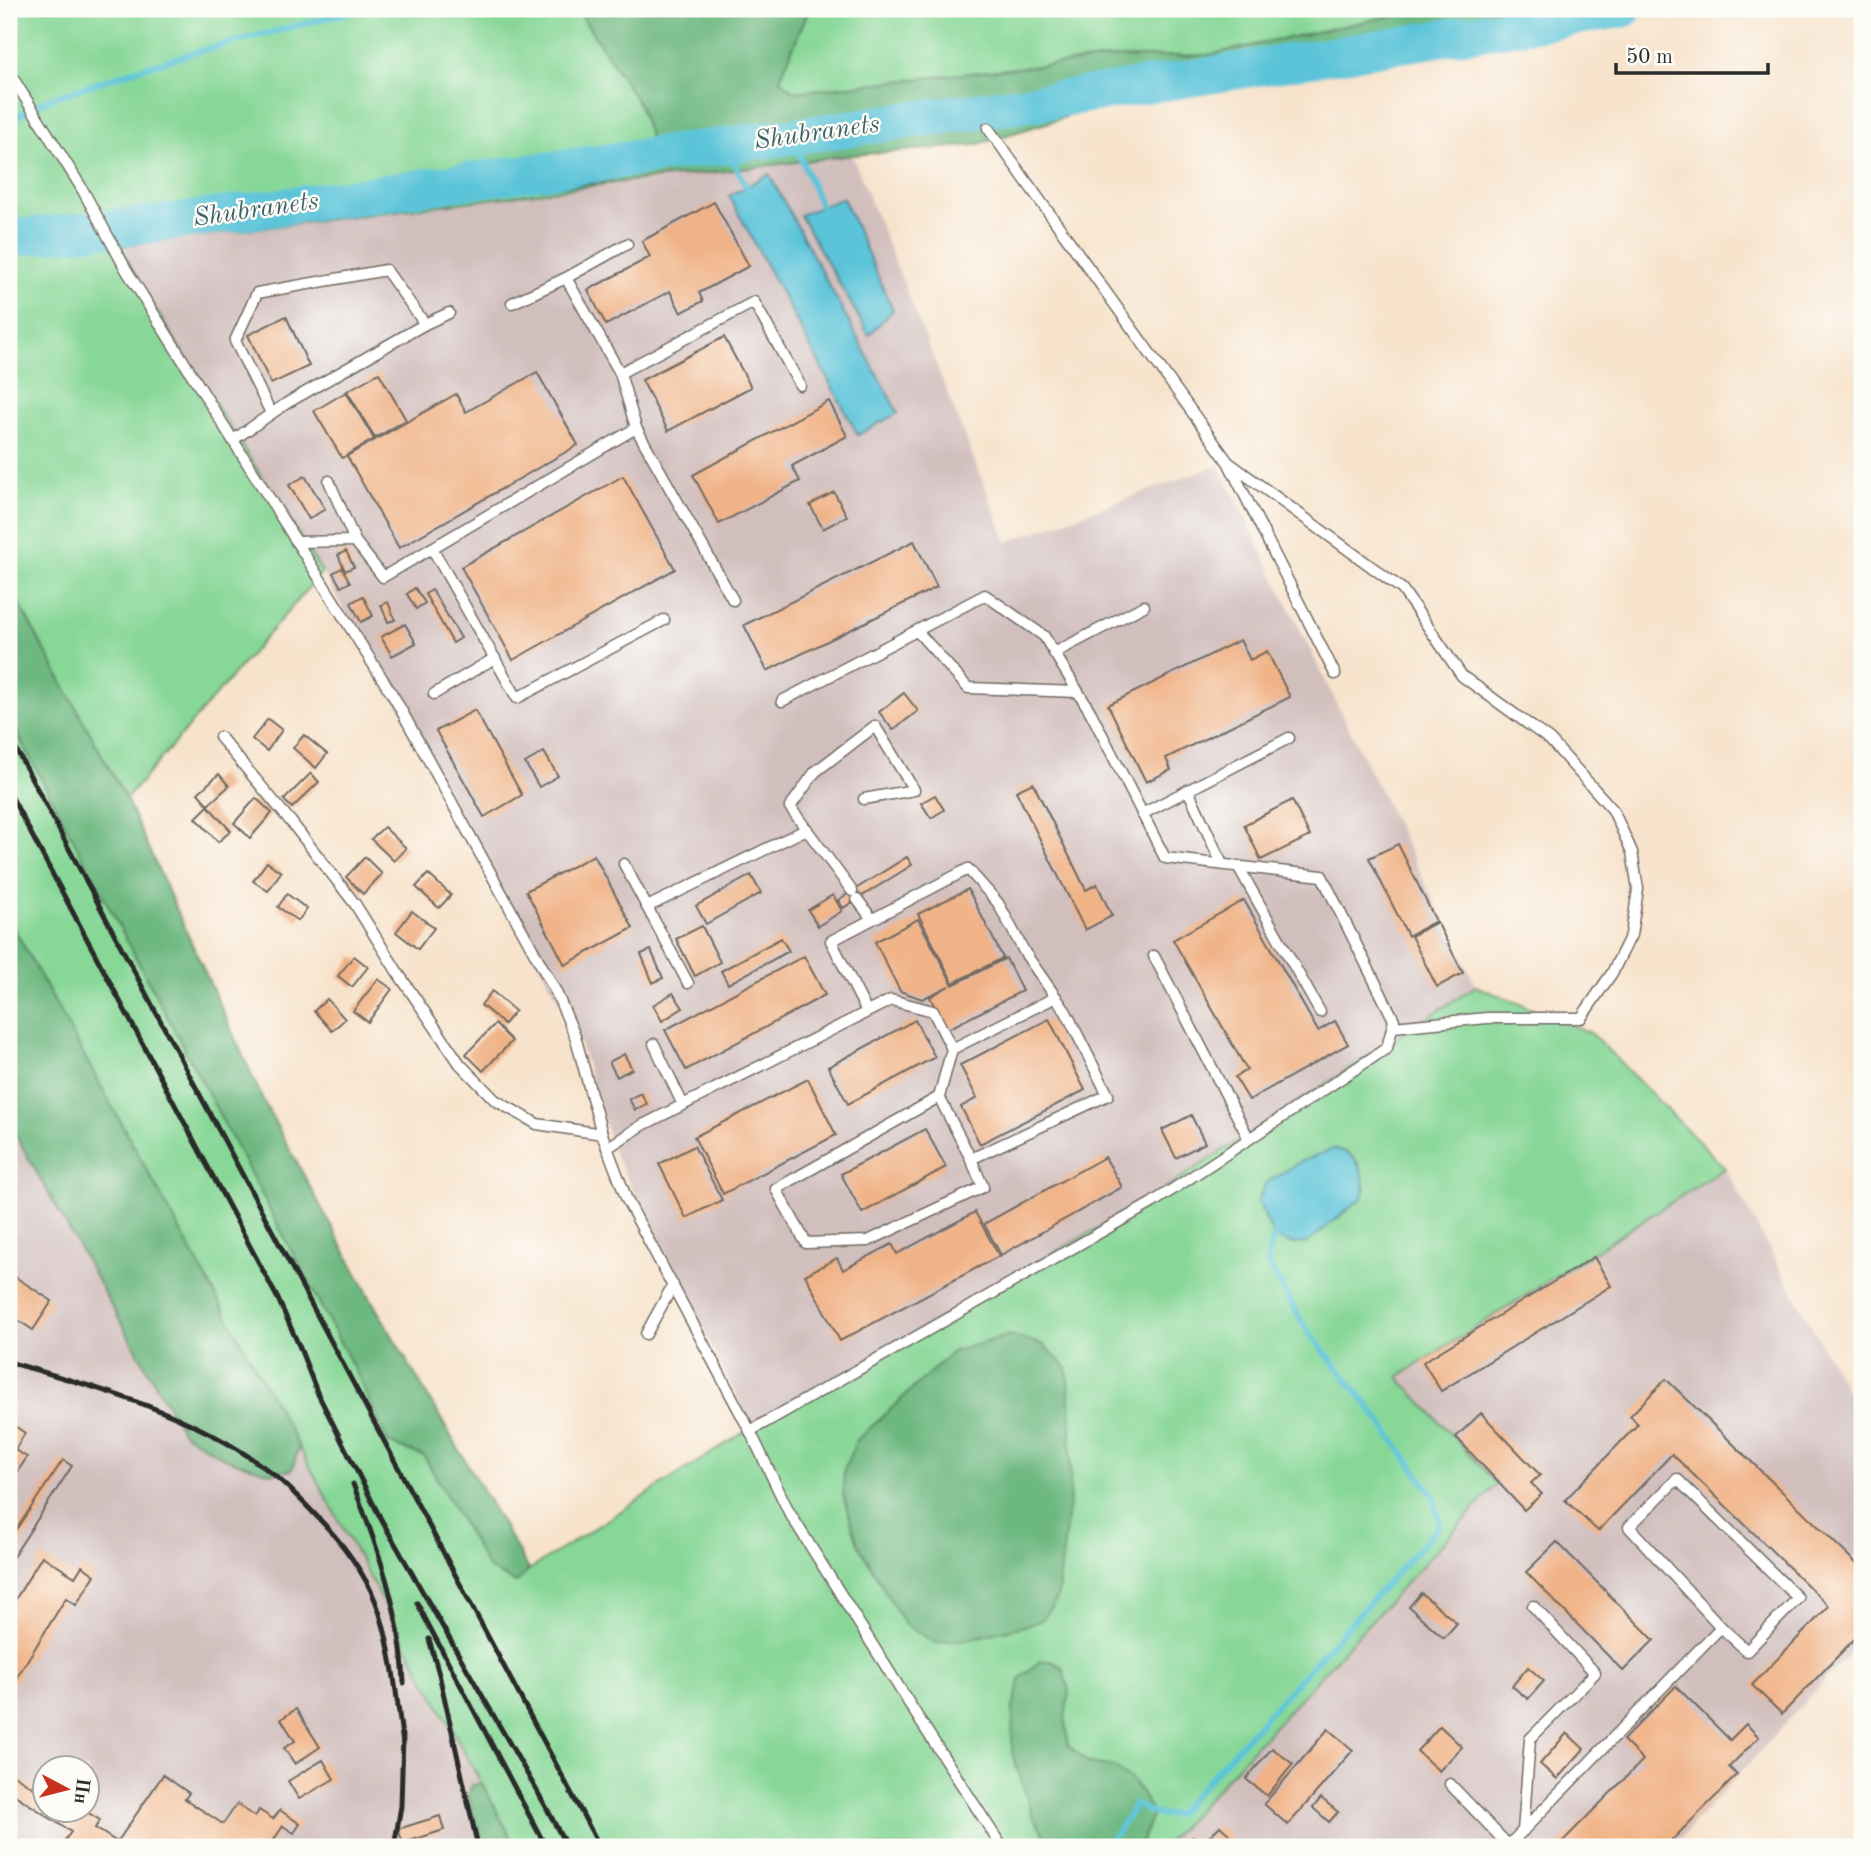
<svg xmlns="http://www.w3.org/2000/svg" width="1871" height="1856" viewBox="0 0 1871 1856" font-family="'Old Standard TT',serif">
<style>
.industrial{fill:#d1bfbe;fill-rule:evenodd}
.green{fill:#87d797;stroke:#598161;stroke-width:2;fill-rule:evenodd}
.forest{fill:#6db880;stroke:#4c7256;stroke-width:2}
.water{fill:#5cc4d9;stroke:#447882;stroke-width:2}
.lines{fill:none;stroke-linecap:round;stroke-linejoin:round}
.stream{stroke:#5cc4d9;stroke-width:6}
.river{stroke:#5cc4d9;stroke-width:37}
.building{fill:#f0b387}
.service-casing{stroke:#726b63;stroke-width:13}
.service{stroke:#fff;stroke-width:10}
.rail{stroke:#2b2b2b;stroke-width:5}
.labels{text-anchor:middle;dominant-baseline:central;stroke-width:5;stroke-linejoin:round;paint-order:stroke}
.water-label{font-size:26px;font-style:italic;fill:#3c6168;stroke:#fdfcf7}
</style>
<rect width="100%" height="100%" fill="#fdfcf7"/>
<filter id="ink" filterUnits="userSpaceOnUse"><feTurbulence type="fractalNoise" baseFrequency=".0143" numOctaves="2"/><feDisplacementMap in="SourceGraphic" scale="14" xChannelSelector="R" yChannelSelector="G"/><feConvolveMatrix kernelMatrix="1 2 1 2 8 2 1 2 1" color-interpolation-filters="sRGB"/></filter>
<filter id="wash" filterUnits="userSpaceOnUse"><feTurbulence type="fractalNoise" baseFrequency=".00686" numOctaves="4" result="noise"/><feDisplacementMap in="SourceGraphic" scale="28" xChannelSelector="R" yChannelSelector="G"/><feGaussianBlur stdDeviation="1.57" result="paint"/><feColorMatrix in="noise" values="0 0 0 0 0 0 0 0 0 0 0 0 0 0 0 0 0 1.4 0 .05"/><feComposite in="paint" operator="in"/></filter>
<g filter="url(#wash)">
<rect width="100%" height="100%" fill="#f7e3cc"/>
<g class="industrial">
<path d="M 852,155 L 1007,542 L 1219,465 L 1476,986 L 1150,1198 L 752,1427 L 614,1153 L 578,1037 L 435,767 L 322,572 L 146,294 L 119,246 L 662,177 Z"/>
<path d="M 9,1123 L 183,1433 L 292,1470 L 299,1447 L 482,1783 L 472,1785 L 468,1795 L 482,1847 L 9,1847 ZM 46,1769 L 88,1769 L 88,1811 L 46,1811 Z"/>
<path d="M 1725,1168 L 1862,1419 L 1862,1640 L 1672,1847 L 1163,1847 L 1497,1485 L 1398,1378 Z"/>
</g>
<g class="green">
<path d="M 9,9 L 577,9 L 639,104 L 662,177 L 120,246 L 146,294 L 322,572 L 126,799 L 9,585 Z"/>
<path d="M 809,9 L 1423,9 L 1208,55 L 1112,58 L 794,92 L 779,80 Z"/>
<path d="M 9,718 L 357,1374 L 388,1443 L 424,1456 L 488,1568 L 516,1583 L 529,1570 L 752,1427 L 1150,1198 L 1476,986 L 1591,1033 L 1725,1168 L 1398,1377 L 1497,1484 L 1163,1847 L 1139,1847 L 1153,1813 L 1114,1767 L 1088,1763 L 1068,1745 L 1065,1717 L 1069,1691 L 1062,1667 L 1050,1844 L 1054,1847 L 516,1847 L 299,1447 L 9,919 ZM 1346,1152 L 1358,1163 L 1365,1189 L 1274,1236 L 1258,1200 L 1266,1183 L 1302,1161 L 1319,1154 ZM 1067,1369 L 1071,1421 L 1070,1495 L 1057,1599 L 1042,1620 L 1029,1625 Z"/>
</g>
<g class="forest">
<path d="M 577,9 L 809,9 L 780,79 L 794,92 L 1112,58 L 1208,55 L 1423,9 L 1640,9 L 1215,71 L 975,145 L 852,155 L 702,174 L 438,198 L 116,234 L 111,223 L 653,149 L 639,104 Z"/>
<path d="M 9,585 L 126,799 L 264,1102 L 372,1301 L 529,1570 L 516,1583 L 488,1568 L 424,1456 L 388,1443 L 357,1374 L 9,718 Z"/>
<path d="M 9,919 L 299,1447 L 292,1470 L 270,1473 L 224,1458 L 183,1433 L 9,1123 Z"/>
<path d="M 1010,1335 L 1044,1345 L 1067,1368 L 1071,1421 L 1070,1495 L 1057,1599 L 1042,1620 L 1029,1625 L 969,1639 L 935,1643 L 904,1624 L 858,1544 L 843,1495 L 844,1469 L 856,1441 L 952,1352 Z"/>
<path d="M 1040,1661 L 1051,1661 L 1062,1667 L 1069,1691 L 1065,1717 L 1068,1745 L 1088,1763 L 1114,1767 L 1134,1782 L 1153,1813 L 1139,1847 L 1054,1847 L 1050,1844 L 1033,1816 L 1012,1753 L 1013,1707 L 1021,1677 Z"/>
<path d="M 482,1783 L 516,1847 L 482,1847 L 468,1795 L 472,1785 Z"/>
</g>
<g class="water">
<path d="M 769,174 L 898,413 L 858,435 L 729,196 Z"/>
<path d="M 843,198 L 893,310 L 869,335 L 800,215 Z"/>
<path d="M 1333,1149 C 1337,1150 1341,1150 1345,1152 C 1361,1159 1367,1182 1362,1198 L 1307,1243 L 1291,1244 L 1274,1236 L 1258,1201 L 1266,1183 L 1302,1161 Z"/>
</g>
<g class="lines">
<g class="stream">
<path d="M 9,120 L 49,99 L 142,68 L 207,49 L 361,9"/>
<path d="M 789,136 L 800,156 L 821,207"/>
<path d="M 725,145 L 746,186"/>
<path d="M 1103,1847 L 1116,1834 L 1136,1804 C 1150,1814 1160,1817 1177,1814 L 1440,1525 L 1433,1495 L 1375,1414 L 1306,1329 L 1267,1262 L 1274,1236"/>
</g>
<path class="river" d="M 9,238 L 157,224 L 1048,101 L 1624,9"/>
</g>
<g id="blocks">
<g class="building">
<path d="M 714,202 L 749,266 L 699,293 L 703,301 L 681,313 L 670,291 L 606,325 L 588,290 L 650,257 L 642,241 Z"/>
<path d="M 286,316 L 309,366 L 271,384 L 248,335 Z"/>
<path d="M 724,337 L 751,387 L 668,431 L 642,380 Z"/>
<path d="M 537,372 L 578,445 L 399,548 L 347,456 L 456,394 L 466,412 Z"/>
<path d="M 379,373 L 406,420 L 375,438 L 347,391 Z"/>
<path d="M 346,392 L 374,439 L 342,458 L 314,411 Z"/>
<path d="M 829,401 L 847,436 L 792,466 L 800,481 L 719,524 L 693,475 Z"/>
<path d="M 305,476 L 325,509 L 309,519 L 289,485 Z"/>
<path d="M 623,476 L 675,569 L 513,660 L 461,567 Z"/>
<path d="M 834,492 L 847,516 L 823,529 L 810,505 Z"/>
<path d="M 914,541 L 937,587 L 767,671 L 744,625 Z"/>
<path d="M 346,551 L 354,567 L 345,571 L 338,555 Z"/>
<path d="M 342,568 L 350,582 L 341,587 L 333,573 Z"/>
<path d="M 415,588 L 425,603 L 416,609 L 407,594 Z"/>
<path d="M 432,590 L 461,638 L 453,643 L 425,594 Z"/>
<path d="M 363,596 L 373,616 L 361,622 L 351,603 Z"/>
<path d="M 388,602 L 395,620 L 388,622 L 381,605 Z"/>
<path d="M 405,624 L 416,643 L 392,656 L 381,637 Z"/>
<path d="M 1240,640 L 1250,660 L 1267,651 L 1290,697 L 1166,758 L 1171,770 L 1146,782 L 1108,705 Z"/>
<path d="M 904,693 L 918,711 L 893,730 L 879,712 Z"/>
<path d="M 475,710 L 522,795 L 484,817 L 436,731 Z"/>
<path d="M 268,719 L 282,730 L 267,751 L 252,739 Z"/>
<path d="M 304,735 L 327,754 L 316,768 L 293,748 Z"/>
<path d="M 544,752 L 558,776 L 539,787 L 525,763 Z"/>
<path d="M 311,773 L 319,782 L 292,808 L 284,800 Z"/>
<path d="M 219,774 L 229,786 L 208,805 L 198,793 Z"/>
<path d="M 1033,783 L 1086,890 L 1097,884 L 1112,916 L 1085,930 L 1016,791 Z"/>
<path d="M 935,795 L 944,810 L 931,818 L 921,803 Z"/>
<path d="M 256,798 L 272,813 L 250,838 L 234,823 Z"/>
<path d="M 1292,800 L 1310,836 L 1261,860 L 1244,825 Z"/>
<path d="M 208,806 L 231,831 L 218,842 L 196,818 Z"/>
<path d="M 384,827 L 406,848 L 394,861 L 371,839 Z"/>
<path d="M 1398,844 L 1436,921 L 1408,936 L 1369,858 Z"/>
<path d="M 594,855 L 633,928 L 565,965 L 526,891 Z"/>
<path d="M 365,857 L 382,874 L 363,894 L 346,877 Z"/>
<path d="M 907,857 L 912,865 L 843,908 L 838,900 Z"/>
<path d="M 267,862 L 281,872 L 268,891 L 253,881 Z"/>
<path d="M 428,874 L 451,895 L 439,908 L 416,887 Z"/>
<path d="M 751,875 L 761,893 L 706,924 L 696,906 Z"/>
<path d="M 968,889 L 1003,958 L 953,983 L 918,914 Z"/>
<path d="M 287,894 L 307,909 L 298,921 L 278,907 Z"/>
<path d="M 833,895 L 842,911 L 818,926 L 808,910 Z"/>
<path d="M 1244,900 L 1318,1031 L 1335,1021 L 1348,1044 L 1249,1100 L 1235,1077 L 1247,1070 L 1173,940 Z"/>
<path d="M 412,911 L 434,928 L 418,949 L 396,932 Z"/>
<path d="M 918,919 L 953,985 L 1006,958 L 1022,991 L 946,1030 L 930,997 L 949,986 L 922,999 L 900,991 L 875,942 Z"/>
<path d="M 1437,922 L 1463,973 L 1437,987 L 1411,936 Z"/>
<path d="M 702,926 L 720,962 L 695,976 L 676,939 Z"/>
<path d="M 781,938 L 789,951 L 728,984 L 721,971 Z"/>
<path d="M 651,950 L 663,978 L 653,983 L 641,954 Z"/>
<path d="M 354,956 L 368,967 L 352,987 L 338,976 Z"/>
<path d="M 804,956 L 825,995 L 686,1070 L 665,1030 Z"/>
<path d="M 378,979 L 392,989 L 368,1022 L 353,1011 Z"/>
<path d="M 492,991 L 515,1011 L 504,1024 L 481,1005 Z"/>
<path d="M 673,993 L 683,1008 L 662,1021 L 653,1005 Z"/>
<path d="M 327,999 L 345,1019 L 332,1031 L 314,1011 Z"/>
<path d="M 1049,1019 L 1085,1090 L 980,1144 L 961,1107 L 977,1098 L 960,1065 Z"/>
<path d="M 915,1020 L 935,1057 L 848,1104 L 828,1067 Z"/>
<path d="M 495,1024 L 512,1041 L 483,1071 L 466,1054 Z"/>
<path d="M 624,1054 L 632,1069 L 617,1077 L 609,1062 Z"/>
<path d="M 808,1079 L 836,1135 L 723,1194 L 694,1137 Z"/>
<path d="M 641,1093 L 647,1104 L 635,1110 L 629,1099 Z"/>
<path d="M 1191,1115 L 1205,1143 L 1176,1158 L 1162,1130 Z"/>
<path d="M 925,1129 L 946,1167 L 862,1213 L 841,1174 Z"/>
<path d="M 694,1146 L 722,1200 L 686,1218 L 659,1164 Z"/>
<path d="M 1105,1157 L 1122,1187 L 1001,1255 L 984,1224 Z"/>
<path d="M 975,1212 L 999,1256 L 840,1341 L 805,1275 L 837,1258 L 843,1270 L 892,1244 L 897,1254 Z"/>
<path d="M 1594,1257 L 1611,1286 L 1441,1391 L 1423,1362 Z"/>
<path d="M 9,1273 L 52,1301 L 33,1330 L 9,1314 Z"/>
<path d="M 1666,1379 L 1862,1569 L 1862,1631 L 1782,1714 L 1752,1685 L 1829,1606 L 1672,1454 L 1598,1531 L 1565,1500 L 1638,1424 L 1630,1416 Z"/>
<path d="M 1481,1413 L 1540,1475 L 1531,1483 L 1542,1494 L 1524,1510 L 1456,1437 Z"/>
<path d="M 9,1422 L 25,1433 L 15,1450 L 27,1457 L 9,1485 Z"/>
<path d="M 63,1460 L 72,1466 L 9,1563 L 9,1540 Z"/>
<path d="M 1557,1542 L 1654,1640 L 1623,1671 L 1526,1572 Z"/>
<path d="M 42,1556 L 75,1577 L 82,1566 L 95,1575 L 76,1605 L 66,1598 L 9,1690 L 9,1610 Z"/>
<path d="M 1421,1593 L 1457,1623 L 1444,1638 L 1409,1607 Z"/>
<path d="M 1528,1667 L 1544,1681 L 1528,1699 L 1512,1686 Z"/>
<path d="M 1676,1686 L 1730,1740 L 1746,1724 L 1759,1737 L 1729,1767 L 1737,1775 L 1665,1847 L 1557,1847 L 1643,1760 L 1623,1740 Z"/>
<path d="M 296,1709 L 320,1747 L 295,1764 L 284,1748 L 295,1741 L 281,1719 Z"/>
<path d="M 1440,1726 L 1462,1747 L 1439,1771 L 1417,1751 Z"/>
<path d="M 1328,1729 L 1353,1750 L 1288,1825 L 1264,1804 Z"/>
<path d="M 1567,1733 L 1584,1749 L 1557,1779 L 1540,1764 Z"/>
<path d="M 1272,1748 L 1293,1764 L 1267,1796 L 1246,1779 Z"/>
<path d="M 323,1760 L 334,1779 L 299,1799 L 288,1781 Z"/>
<path d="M 9,1772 L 46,1796 L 46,1811 L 67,1811 L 78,1818 L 83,1811 L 85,1811 L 100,1820 L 95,1828 L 125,1847 L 93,1847 L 86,1843 L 83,1847 L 76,1847 L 65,1840 L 71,1832 L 9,1791 Z"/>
<path d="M 163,1775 L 189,1793 L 185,1799 L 223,1824 L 237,1804 L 255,1817 L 259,1810 L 273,1819 L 280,1810 L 300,1824 L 294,1833 L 283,1826 L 269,1847 L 127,1847 L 118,1841 Z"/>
<path d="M 1321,1798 L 1338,1812 L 1329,1822 L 1313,1808 Z"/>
<path d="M 440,1816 L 444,1830 L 403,1843 L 398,1829 Z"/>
<path d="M 1220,1826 L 1231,1836 L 1221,1847 L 1184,1847 L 1193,1837 L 1201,1845 Z"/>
</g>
</g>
</g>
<g filter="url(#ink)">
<use href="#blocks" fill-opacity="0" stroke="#726b63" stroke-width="2"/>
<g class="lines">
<defs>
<g id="service">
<path d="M 9,72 L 81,187 L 127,271 L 395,699 L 556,992 L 575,1036 L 602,1134 L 627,1200 L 750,1431 L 789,1512 L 919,1719 L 1002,1847"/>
<path d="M 988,128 L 1228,462 L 1335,674"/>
<path d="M 512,303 L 566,278"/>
<path d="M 620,373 L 754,302 L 800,385"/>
<path d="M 271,413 L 235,341 L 257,293 L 386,270 L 425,324"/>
<path d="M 636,428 L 733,600"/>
<path d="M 233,440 L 287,403 L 425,324 L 449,313"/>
<path d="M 1228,462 L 1402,589 L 1462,676 L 1550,740 L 1613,810 L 1632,852 L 1638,889 L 1631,935 L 1612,973 L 1581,1018 L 1487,1018 L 1393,1027"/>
<path d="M 329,481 L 355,541 L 383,577 L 636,428 L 620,373 L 566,278 L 627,244"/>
<path d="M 296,542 L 355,541"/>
<path d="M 432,548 L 517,698 L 664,620"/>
<path d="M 917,631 L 968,688 L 1078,692"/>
<path d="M 1054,653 L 1144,606"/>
<path d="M 434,694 L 495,658"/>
<path d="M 220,737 L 292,823 L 355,904 L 398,973 L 460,1064 L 495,1100 L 537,1124 L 602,1134"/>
<path d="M 1188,790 L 1222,864"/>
<path d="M 1142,814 L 1289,738"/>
<path d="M 624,864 L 647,907"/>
<path d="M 1238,866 L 1320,1012"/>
<path d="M 852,891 L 790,807 L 815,772 L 875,726 L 914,790 L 864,799"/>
<path d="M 857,899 L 872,919"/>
<path d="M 1154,956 L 1249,1139"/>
<path d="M 688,983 L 647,907 L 807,829"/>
<path d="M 654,1044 L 683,1105"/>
<path d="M 952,1049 L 1056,997"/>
<path d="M 939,1097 L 971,1159"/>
<path d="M 607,1148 L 641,1126 L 891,1000 L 933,1011 L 952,1049 L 939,1097 L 776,1189 L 806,1243 L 868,1241 L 983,1187 L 971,1159 L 1108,1095 L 1066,1012 L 1025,953 L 998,903 L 968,869 L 831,941 L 867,1012"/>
<path d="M 646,1334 L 673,1285"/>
<path d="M 750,1431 L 1152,1203 L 1387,1048 L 1394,1020 L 1322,876 L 1165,858 L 1091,713 L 1044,636 L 985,595 L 782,701"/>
<path d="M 1677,1479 L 1798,1598 L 1747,1651 L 1721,1627 L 1629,1527 Z"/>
<path d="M 1450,1784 L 1509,1846"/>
<path d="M 1523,1831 L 1530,1739 L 1595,1673 L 1533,1606"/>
<path d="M 1507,1847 L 1721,1627"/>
</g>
</defs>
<use href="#service" class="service-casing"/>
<use href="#service" class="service"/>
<g class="rail">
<path d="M 9,736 L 600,1847"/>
<path d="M 9,792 L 278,1299 L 300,1348 L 317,1392 L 382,1521 L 545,1805 L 567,1847"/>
<path d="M 9,1362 C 103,1390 202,1415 279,1479 C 295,1493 310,1509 324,1524 C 347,1549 370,1581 380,1614 C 393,1656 397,1701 403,1744"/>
<path d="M 353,1484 C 378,1548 401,1613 404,1683"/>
<path d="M 417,1603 L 546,1847"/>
<path d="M 429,1639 L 439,1674 L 478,1847"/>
<path d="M 394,1847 L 401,1806 L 403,1735"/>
</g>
</g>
</g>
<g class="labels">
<g class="water-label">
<text transform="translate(817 133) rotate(-8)">Shubranets</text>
<text transform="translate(256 210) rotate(-8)">Shubranets</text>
</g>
</g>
<rect width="1871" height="1856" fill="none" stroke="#fdfcf7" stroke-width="35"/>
<g transform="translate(66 1789) rotate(97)"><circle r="33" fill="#fdfcf7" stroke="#a9a8a5" stroke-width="2"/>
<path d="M0-5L12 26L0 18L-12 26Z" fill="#c8321e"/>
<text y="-10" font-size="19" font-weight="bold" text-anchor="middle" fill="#2b2b2b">Пн</text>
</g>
<path d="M1616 63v10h152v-10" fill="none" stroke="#2b2b2b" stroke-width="3.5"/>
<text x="1626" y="63" font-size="21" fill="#2b2b2b" stroke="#fdfcf7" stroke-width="5" paint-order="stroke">50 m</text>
</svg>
